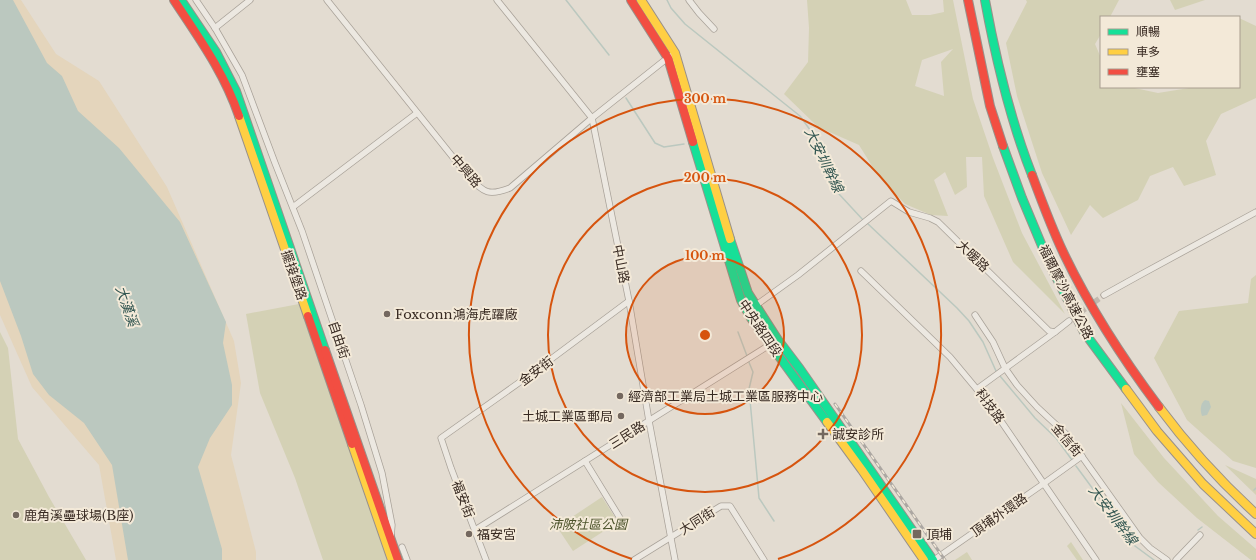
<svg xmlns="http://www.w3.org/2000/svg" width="1256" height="560" viewBox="0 0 1256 560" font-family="'Libre Baskerville','Noto Sans TC',serif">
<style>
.green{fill:#d4d1b5;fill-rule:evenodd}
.sand{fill:#e4d5bc}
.water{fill:#bbc8bf}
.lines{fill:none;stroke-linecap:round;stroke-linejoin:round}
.stream{stroke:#bbc8bf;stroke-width:1.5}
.street-tunnel{stroke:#c1b8ae;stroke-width:5.5;stroke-dasharray:5.5 3;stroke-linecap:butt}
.street-casing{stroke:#a9a299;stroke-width:7}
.fast-casing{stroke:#99918a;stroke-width:10}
.slow-casing{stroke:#99918a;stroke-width:10}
.jam-casing{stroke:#99918a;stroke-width:10}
.street{stroke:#ece8e1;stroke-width:5.5}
.fast{stroke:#16e098;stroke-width:8}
.slow{stroke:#ffcf43;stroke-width:8}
.jam{stroke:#f24e42;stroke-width:8}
.rail-casing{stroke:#aca7a2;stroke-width:3}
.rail{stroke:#f3e9d8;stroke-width:1.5;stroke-dasharray:4.5;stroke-linecap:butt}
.ring{fill:none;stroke:#d6540e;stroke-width:2}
.poi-dot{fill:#74685f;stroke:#f3e9d8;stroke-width:1.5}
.labels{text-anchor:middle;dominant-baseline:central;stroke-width:4;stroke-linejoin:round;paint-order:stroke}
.street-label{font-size:13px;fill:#382a22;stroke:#f3e9d8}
.poi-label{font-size:13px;fill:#382a22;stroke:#f3e9d8;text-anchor:start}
.park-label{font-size:13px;font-style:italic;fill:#4b522a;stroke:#f3e9d8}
.water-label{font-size:14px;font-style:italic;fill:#325651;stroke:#f3e9d8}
.centre{fill:#d6540e;stroke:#f3e9d8;stroke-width:2}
.ring-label{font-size:12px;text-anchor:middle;font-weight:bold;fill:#d6540e;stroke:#f3e9d8;stroke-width:4;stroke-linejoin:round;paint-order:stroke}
</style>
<rect width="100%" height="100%" fill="#e3dcd1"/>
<g class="green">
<path d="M 807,0 L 906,0 L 912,15 L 930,15 L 944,12 L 943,0 L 953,0 L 973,99 L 993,158 L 1022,233 L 1065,314 L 1013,262 L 984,196 L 982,157 L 966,157 L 967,187 L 955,195 L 945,172 L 934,180 L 948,216 L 931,215 L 905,204 L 877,174 L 859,145 L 818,127 L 784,94 L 808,62 L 809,28 ZM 953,49 L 941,62 L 944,96 L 915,86 L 922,60 Z"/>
<path d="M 1026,0 L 1119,0 L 1110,17 L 1101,17 L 1101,34 L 1095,44 L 1101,58 L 1101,87 L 1130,87 L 1158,93 L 1195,87 L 1239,87 L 1239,18 L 1256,26 L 1256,98 L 1221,114 L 1206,141 L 1216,175 L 1184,186 L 1173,167 L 1150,176 L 1138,200 L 1103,218 L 1090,205 L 1071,235 L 1042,173 L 1017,96 L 1006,43 L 1027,2 Z"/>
<path d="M 1170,0 L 1205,0 L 1175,10 Z"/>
<path d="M 1256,275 L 1256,468 L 1233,461 L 1187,420 L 1154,358 L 1179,311 L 1248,303 L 1251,279 Z"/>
<path d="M 299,304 L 375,523 L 387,560 L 323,560 L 295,478 L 260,393 L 246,314 Z"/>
<path d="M 0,332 L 8,348 L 18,439 L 49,497 L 86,560 L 0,560 Z"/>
<path d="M 1121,403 L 1164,458 L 1218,516 L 1256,549 L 1256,560 L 1251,560 L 1197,518 L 1158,482 L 1134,454 Z"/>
<path d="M 1225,465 L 1256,479 L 1256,495 Z"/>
<path d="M 602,497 L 618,522 L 573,551 L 557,527 Z"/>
<path d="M 1071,542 L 1083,560 L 1077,560 L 1067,546 Z"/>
<path d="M 967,552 L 972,560 L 955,560 Z"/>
</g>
<path class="sand" d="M 0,0 L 21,0 L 56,54 L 99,81 L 167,187 L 234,341 L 241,383 L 231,455 L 256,552 L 256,560 L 116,560 L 99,465 L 32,387 L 0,315 Z"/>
<g class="water">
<path d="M 0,0 L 13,0 L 47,63 L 62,76 L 78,111 L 119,148 L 180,222 L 226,322 L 223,343 L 232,385 L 232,405 L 210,438 L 198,467 L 222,549 L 222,560 L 128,560 L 112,465 L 84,423 L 49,395 L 33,374 L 21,336 L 0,281 Z"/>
<path d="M 1205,400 L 1209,401 L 1211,407 L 1207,415 L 1202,416 C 1200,410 1200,404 1205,400 Z"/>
</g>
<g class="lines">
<g class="stream">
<path d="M 566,0 L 609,55"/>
<path d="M 667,0 L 671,8 L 685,24 L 800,116 L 813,134 L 823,153 L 833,180 L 839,194 L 864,221"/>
<path d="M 626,98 L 655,143 L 664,147 L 684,144"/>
<path d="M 867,223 L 957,308 L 969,321 L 983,342 L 996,371"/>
<path d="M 738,332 L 747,356"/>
<path d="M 748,360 L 753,372 L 749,389 L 759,498 L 774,521"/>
<path d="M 1000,376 L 1035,418 L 1056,438 L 1072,460"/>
<path d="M 1076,466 L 1135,546 L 1154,560"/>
<path d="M 1254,490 L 1256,488"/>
<path d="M 1198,530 L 1202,527"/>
</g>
<path class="street-tunnel" d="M 1074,317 L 1104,295"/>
<defs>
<g id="street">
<path d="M 196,0 L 215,28 L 242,75 L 275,163 L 302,231 L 361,405 L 382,473 L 392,525 L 391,537"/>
<path d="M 327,0 L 468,176 C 484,192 487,197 510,188 L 592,118 L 670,56"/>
<path d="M 497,0 L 592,118 L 629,301 L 649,421 L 675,560"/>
<path d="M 689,0 L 699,13 L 714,29"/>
<path d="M 215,28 L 250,0"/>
<path d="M 293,207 L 417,113"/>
<path d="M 861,271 L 950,357 L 990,405 L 1096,560"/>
<path d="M 1104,295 L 1140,275 L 1256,212"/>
<path d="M 746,311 L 755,306 L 798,275 L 891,201 L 909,212 L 930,218 L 938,222 L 1049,331 L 1055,332 L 1069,321"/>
<path d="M 975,315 L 993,342 L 1005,368 L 1017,385 L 1037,407 L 1066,434 L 1140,538 L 1150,548 L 1167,560"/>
<path d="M 977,389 L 1055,332"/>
<path d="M 585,461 L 623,523"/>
<path d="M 475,530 L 771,344"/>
<path d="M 402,547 L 407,560"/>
<path d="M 486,560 L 451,468 L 441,438 L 527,377 L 629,301"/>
<path d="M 634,560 L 721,506 L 730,506 L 764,560"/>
<path d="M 934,560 L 1043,484 L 1082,456"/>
<path d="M 1176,560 L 1200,535"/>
</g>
<g id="fast">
<path d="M 181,0 L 216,52 L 236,91 L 325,350"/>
<path d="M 985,0 C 996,60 1010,119 1032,175"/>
<path d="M 693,142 L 741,300 L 751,318 L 827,422"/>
<path d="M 1003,146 L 1022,198 L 1050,265 L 1084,332 L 1126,389"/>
<path d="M 730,239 L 748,293 L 778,340 L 800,369 L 933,560"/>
</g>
<g id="slow">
<path d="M 641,0 L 675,53 L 730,239"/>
<path d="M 239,116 L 308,316"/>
<path d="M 1126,389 L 1157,431 L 1203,484 L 1256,534"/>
<path d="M 1159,407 C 1188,446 1220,481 1256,514"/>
<path d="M 827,422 L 862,470 L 924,560"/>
<path d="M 352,444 L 392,560"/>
</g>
<g id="jam">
<path d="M 174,0 C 199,38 224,72 239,116"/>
<path d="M 631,0 L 668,58 L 693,142"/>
<path d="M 968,0 L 990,106 L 1003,146"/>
<path d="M 1032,175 C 1042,202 1052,229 1064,254 C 1090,308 1123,359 1159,407"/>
<path d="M 308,316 L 352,444"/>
<path d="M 325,350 L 398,560"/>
</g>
</defs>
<use href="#street" class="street-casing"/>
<use href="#fast" class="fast-casing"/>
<use href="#slow" class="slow-casing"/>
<use href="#jam" class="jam-casing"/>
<use href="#street" class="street"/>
<use href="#fast" class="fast"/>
<use href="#slow" class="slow"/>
<use href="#jam" class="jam"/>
<defs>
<path id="rail" d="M 835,404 L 945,560"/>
</defs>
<use href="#rail" class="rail-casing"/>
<use href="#rail" class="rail"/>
</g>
<circle cx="705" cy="335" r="79" fill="#d6540e" fill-opacity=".12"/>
<g class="ring">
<circle cx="705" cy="335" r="79"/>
<circle cx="705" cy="335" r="157"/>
<path d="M632 559A236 236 0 1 1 778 559"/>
</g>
<g class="poi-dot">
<circle cx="387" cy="314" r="4"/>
<circle cx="620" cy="396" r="4"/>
<circle cx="621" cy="416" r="4"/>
<path d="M821 428h4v4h4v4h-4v4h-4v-4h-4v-4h4z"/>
<circle cx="16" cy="515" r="4"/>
<circle cx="469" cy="534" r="4"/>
<rect x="912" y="529" width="10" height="10" rx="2"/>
</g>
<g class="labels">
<g class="street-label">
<text transform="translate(466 171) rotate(49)">中興路</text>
<text transform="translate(973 256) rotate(44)">大暖路</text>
<text transform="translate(621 264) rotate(79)">中山路</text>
<text transform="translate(294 275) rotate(71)">擺接堡路</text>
<text transform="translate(1066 292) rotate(63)">福爾摩沙高速公路</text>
<text transform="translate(760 328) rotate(56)">中央路四段</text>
<text transform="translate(339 340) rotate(71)">自由街</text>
<text transform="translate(536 371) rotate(-37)">金安街</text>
<text transform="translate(990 406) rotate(54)">科技路</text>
<text transform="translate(627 435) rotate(-32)">三民路</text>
<text transform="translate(1067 440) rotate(50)">金信街</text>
<text transform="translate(463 499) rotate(69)">福安街</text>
<text transform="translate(999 515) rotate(-35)">頂埔外環路</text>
<text transform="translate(697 521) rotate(-32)">大同街</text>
</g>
<g class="poi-label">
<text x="395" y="314">Foxconn鴻海虎躍廠</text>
<text x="628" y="396">經濟部工業局土城工業區服務中心</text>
<text x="613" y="416" text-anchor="end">土城工業區郵局</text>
<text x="832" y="434">誠安診所</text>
<text x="24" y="515">鹿角溪壘球場(B座)</text>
<text x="477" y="534">福安宮</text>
<text x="926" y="534">頂埔</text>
</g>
<g class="park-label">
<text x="588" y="524">沛陂社區公園</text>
</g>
<g class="water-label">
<text transform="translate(824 160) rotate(64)">大安圳幹線</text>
<text transform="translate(127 306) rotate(71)">大漢溪</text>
<text transform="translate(1113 515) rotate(53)">大安圳幹線</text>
</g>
</g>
<circle cx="705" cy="335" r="6" class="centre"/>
<g class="ring-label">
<text x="705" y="103">300 m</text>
<text x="705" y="182">200 m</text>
<text x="705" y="260">100 m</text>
</g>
<rect x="1100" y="16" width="140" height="72" fill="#f3e9d8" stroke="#a89d8f"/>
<rect x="1108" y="29" width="20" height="6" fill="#16e098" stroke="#a89d8f"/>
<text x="1136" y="36" font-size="12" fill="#382a22">順暢</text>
<rect x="1108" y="49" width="20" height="6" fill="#ffcf43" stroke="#a89d8f"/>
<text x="1136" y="56" font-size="12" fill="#382a22">車多</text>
<rect x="1108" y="69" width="20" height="6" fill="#f24e42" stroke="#a89d8f"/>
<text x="1136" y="76" font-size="12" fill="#382a22">壅塞</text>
</svg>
